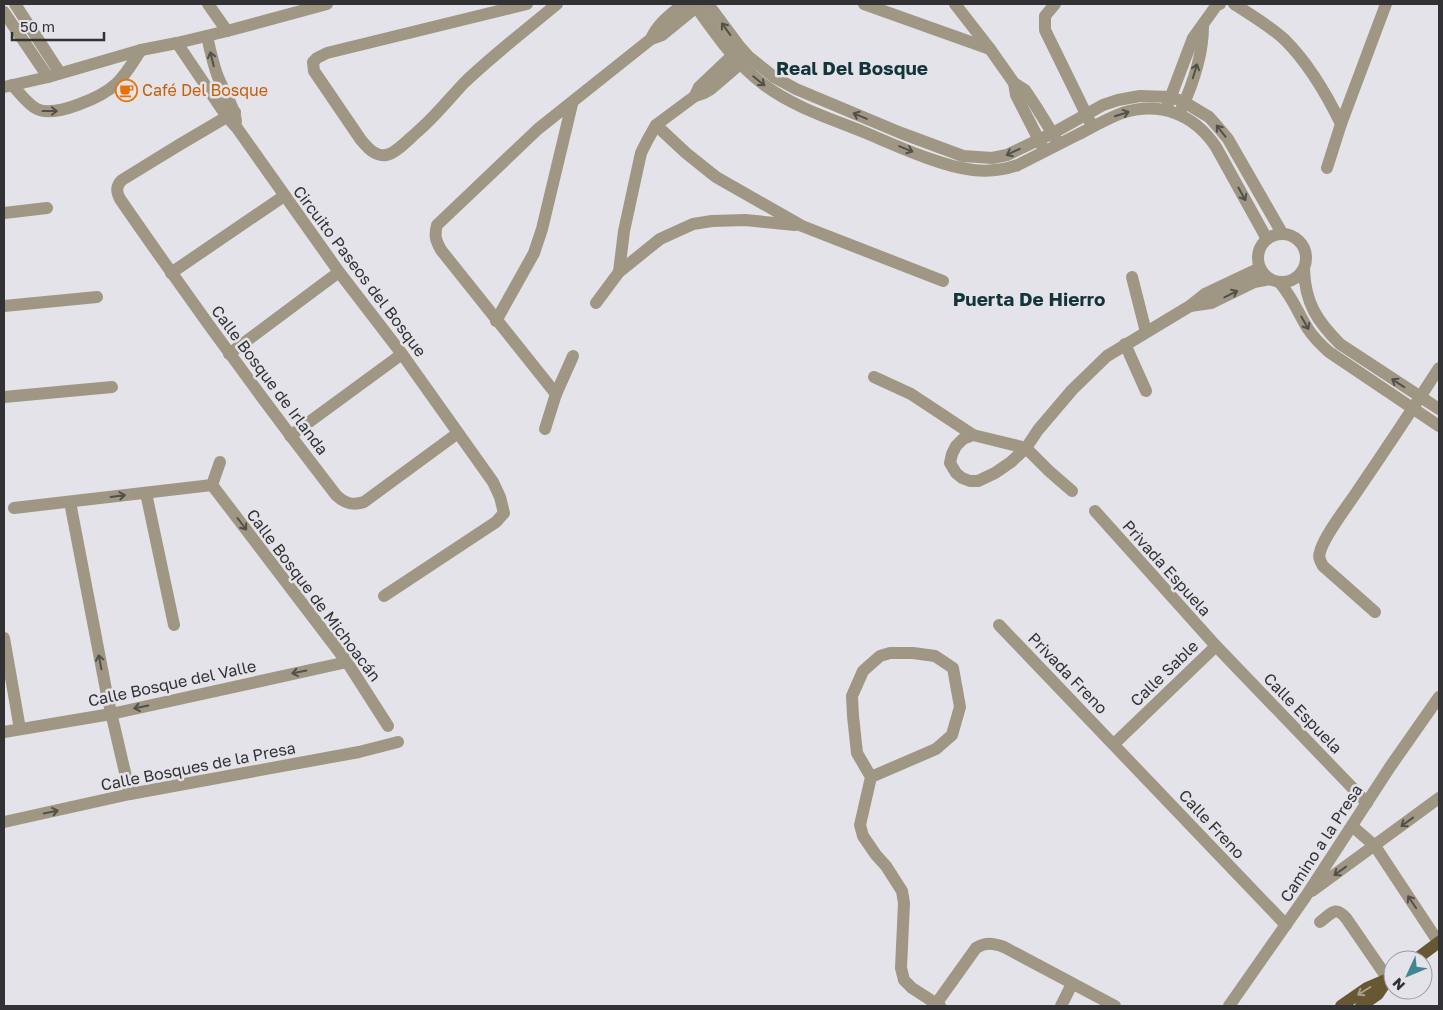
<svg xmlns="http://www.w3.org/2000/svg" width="1443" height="1010" viewBox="0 0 1443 1010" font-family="'Golos Text',sans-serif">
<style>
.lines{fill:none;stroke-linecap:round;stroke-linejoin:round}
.minor{stroke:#9f9783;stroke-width:12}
.major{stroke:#675732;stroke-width:12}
.oneway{stroke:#53504b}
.oneway2{stroke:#a69d8e}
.labels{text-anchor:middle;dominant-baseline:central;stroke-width:5;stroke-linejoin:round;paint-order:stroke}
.food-label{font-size:16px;fill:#c56008;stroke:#e4e3e9;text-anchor:start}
.street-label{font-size:16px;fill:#323133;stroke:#e4e3e9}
.quarter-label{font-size:19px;font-weight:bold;fill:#13353a;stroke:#e4e3e9}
</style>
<rect width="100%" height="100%" fill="#e4e3e9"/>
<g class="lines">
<g class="minor">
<path d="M 15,4 L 60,73"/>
<path d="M 208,4 L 227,31"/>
<path d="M 527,4 L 327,53 L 317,58 L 313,62 L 314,71 L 361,140 C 367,147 375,157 386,155 C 395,154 409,139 416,133 C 434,118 448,100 464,83 C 493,55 526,30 557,4"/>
<path d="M 694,4 C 715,33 734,62 763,84 C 793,107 832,119 866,133 C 897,146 940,166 973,170 C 989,172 1004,170 1018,165 C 1038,155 1057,145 1077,135 C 1091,128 1106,119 1122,113 C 1160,101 1194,114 1216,147 L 1267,239"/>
<path d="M 708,4 L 740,47 L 749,57 L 774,77 L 796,89 L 901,133 L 963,156 L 992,158 L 1007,155 L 1053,133 L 1103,105 L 1118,100 L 1140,96 L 1171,97 L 1184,102 L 1209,117 L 1218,127 L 1228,139 L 1282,233"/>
<path d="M 864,4 L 990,49"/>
<path d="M 955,4 L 990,49 L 1014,83 L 1025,90 L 1035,105 L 1056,139"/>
<path d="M 1055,4 L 1045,16 L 1045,30 L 1090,122"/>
<path d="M 1234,4 C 1251,15 1270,26 1285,40 C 1309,64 1326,93 1341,124"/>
<path d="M 4,12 L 48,77"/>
<path d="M 207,36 C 210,50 213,64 218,77 C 224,92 234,105 236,121"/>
<path d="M 651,39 C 658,23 670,15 683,4"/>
<path d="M 177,43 L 227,117 L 237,128 L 339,272 L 402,354 L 493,482 L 500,497 L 504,513 L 496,522 L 384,596"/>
<path d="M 1014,83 L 1016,95 L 1042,146"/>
<path d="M 12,85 C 20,93 27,104 37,109 C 55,118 102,97 116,84 C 126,75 133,62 141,50"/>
<path d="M 4,87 L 48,77 L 141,50 L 177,43 L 227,31 L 327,4"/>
<path d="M 695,96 L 699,87 L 737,51"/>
<path d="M 1168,104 L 1193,38 L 1216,6 L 1220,4"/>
<path d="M 1181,110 C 1193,84 1203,54 1203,26"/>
<path d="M 235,112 L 179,145 L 122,180 C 116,186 116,191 120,199 C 189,299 261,398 336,495 C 344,503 352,506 364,502 L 458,433"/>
<path d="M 656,125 L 686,153 L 716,177 L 802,226 L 943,281"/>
<path d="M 1327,168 L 1341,124 L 1386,4"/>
<path d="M 4,213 L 47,208"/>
<circle cx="1282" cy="258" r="24"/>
<path d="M 1304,269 C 1305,303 1317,321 1340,344 L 1439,409"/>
<path d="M 619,272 L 624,231 L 641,153 L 647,141 L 656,125 L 695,96 L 704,93 L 711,89 L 746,59"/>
<path d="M 171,273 L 284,196"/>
<path d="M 1132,277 L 1146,332"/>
<path d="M 1279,282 C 1292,296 1298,313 1308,329 C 1314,338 1321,345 1329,352 L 1439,426"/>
<path d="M 596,303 L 619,272 L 660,239 L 693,224 L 712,221 L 745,220 L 795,225"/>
<path d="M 4,306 L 97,297"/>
<path d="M 1190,306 L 1211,303 L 1254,282 L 1270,279"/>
<path d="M 496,321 L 534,253 L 542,229 L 572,104"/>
<path d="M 1125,344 L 1146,391"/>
<path d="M 229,354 L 339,272"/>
<path d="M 874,377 L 911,394 L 973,435"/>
<path d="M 556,394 L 441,250 C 436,241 434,236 437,225 L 538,129 L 651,39 L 662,35 L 700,4"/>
<path d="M 4,397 L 112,387"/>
<path d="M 545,429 L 556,394 L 573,356"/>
<path d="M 290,436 L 402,354"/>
<path d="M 212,485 L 347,662 L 388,726"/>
<path d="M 212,485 L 220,462"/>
<path d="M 1072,491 L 1049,471 L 1026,448 L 973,435 L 963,439 L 956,446 L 952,454 L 950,463 L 956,473 L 962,478 L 970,481 L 978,481 L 995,473 L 1011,462 L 1026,448 L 1038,430 L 1072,390 L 1107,356 L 1190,306 L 1205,294 L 1260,268"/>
<path d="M 146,493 L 174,625"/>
<path d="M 70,502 L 107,695 L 130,794"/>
<path d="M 14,508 L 212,485"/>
<path d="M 1095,511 L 1216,646 L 1367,803"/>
<path d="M 1375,612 L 1323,566 C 1320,561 1318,557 1320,552 C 1324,536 1346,508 1356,493 C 1384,452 1412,410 1439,368"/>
<path d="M 999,625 L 1286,925"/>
<path d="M 4,638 L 20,729"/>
<path d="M 4,732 L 111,714 L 347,662"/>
<path d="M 1114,744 L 1216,646"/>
<path d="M 871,777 L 936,749 L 952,735 L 960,707 L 953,668 L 935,656 L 913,653 L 890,653 L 880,656 L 863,671 L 852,696 L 853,716 L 857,753 L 871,777 L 860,825 L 863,836 L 876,855 L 886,866 L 902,891 L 904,903 L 901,968 L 904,980 L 912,988 L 940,1006"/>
<path d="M 4,822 L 130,794 L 359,752 L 398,742"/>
<path d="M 1352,826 L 1375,846 L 1439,943"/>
<path d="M 1312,891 L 1439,798"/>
<path d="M 1320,922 C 1331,914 1335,905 1346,918 L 1388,979"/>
<path d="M 936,1004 L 976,948 C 986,942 993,943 1004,947 L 1115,1006"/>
<path d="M 1061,1006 L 1072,984"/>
<path d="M 1229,1006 L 1306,896 L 1390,767 L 1439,697"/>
</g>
<g class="major">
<path d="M 1415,960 L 1439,942"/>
<path d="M 1341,1006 L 1367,988 L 1388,979 L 1393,976"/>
<path d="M 1361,1006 L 1378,994 L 1388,979"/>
</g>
</g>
<defs><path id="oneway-shaft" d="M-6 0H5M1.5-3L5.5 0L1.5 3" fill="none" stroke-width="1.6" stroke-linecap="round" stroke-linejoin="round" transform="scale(1.25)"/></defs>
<g class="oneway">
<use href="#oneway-shaft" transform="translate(726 29) rotate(-126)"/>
<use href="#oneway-shaft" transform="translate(212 59) rotate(-104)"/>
<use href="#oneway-shaft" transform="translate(1195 71) rotate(-73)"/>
<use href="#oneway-shaft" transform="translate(759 81) rotate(39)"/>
<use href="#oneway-shaft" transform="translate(50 111)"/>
<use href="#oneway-shaft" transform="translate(1122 114) rotate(-17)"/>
<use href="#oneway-shaft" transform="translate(860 116) rotate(-157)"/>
<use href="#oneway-shaft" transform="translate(1221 131) rotate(-128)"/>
<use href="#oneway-shaft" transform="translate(906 149) rotate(22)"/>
<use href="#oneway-shaft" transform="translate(1013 152) rotate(155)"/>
<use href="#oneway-shaft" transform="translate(1242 194) rotate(61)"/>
<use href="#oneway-shaft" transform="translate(1231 294) rotate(-26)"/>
<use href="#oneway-shaft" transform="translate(1305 323) rotate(60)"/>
<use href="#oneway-shaft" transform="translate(1398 383) rotate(-147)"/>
<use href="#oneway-shaft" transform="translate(118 496) rotate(-7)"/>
<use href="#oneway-shaft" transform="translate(242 524) rotate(53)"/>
<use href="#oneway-shaft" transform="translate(100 662) rotate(-101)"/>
<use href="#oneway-shaft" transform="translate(299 672) rotate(168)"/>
<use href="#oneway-shaft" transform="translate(141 707) rotate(168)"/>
<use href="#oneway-shaft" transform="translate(51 812) rotate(-12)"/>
<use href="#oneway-shaft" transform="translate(1407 822) rotate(144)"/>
<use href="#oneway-shaft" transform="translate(1340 871) rotate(144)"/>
<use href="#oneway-shaft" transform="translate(1412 902) rotate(-124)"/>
</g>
<use class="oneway2" href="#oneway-shaft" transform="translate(1364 991) rotate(148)"/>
<defs>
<symbol id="cafe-ring" viewBox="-11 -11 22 22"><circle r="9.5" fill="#e4e3e9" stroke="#e8710a" stroke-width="1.5"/><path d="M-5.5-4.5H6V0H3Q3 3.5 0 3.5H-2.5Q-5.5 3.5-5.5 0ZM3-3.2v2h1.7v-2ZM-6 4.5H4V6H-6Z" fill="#e8710a"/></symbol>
</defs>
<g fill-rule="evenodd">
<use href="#cafe-ring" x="114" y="78" width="25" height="25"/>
</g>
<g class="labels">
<g class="food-label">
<text x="142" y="90">Café Del Bosque</text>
</g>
<g class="street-label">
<text transform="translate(360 271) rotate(53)">Circuito Paseos del Bosque</text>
<text transform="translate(270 380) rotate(53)">Calle Bosque de Irlanda</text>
<text transform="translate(1167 568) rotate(48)">Privada Espuela</text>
<text transform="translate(314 595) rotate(53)">Calle Bosque de Michoacán</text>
<text transform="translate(1068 673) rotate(46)">Privada Freno</text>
<text transform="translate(1164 673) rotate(-44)">Calle Sable</text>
<text transform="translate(172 683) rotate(-12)">Calle Bosque del Valle</text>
<text transform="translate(1303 713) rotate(46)">Calle Espuela</text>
<text transform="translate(198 766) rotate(-11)">Calle Bosques de la Presa</text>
<text transform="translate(1212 824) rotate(47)">Calle Freno</text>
<text transform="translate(1321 843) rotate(-57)">Camino a la Presa</text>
</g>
<g class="quarter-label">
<text x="852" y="67">Real Del Bosque</text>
<text x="1029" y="298">Puerta De Hierro</text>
</g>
</g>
<rect width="1443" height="1010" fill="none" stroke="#323133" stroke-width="10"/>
<g transform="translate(1408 975) rotate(226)"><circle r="24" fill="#e4e3e9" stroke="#9d9ca0"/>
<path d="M0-4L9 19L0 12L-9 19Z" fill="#418792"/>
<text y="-8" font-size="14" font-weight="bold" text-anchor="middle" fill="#323133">N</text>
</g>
<path d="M12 32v8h92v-8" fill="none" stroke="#323133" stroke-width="2.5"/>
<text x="20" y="32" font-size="15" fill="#323133" stroke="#e4e3e9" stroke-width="4" paint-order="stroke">50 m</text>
</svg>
